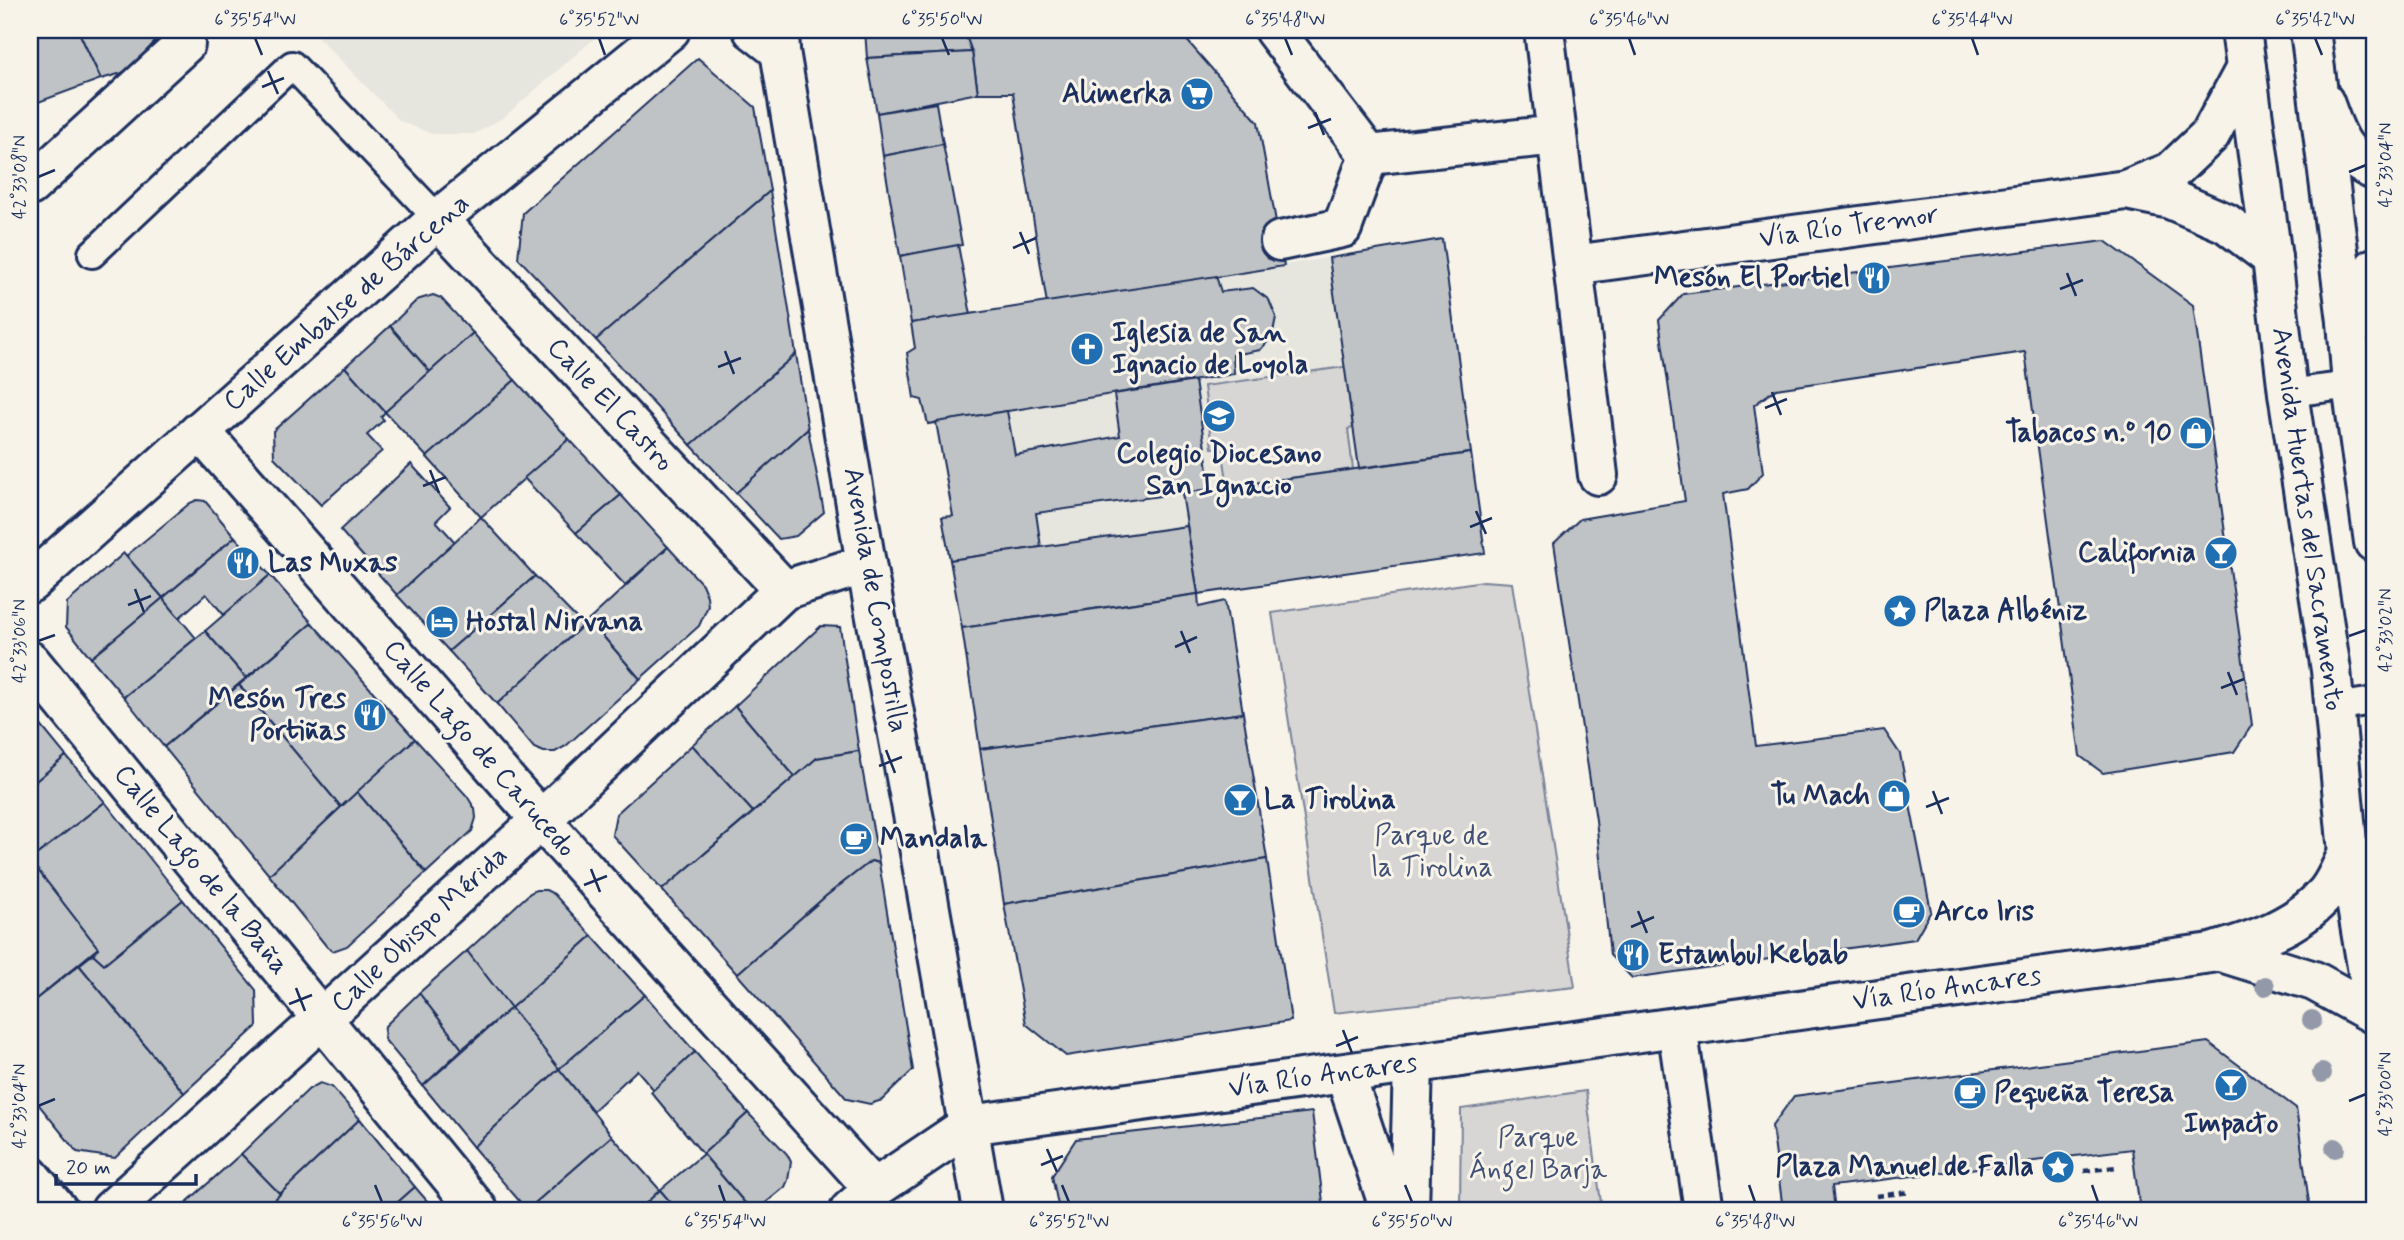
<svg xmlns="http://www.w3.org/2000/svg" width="2404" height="1240" viewBox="0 0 2404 1240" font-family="Mynerve,sans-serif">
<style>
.built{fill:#e6e5de}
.green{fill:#d7d6d4;stroke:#798299;stroke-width:2}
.building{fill:#c0c3c5;stroke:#1b2f5e;stroke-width:2}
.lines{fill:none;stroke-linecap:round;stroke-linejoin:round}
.service-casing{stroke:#1b2f5e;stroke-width:32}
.pedestrian-casing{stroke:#1b2f5e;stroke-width:44}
.minor-casing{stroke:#1b2f5e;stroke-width:44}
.tertiary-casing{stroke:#1b2f5e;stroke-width:44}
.path{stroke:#1b2f5e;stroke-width:4.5;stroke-dasharray:7 5;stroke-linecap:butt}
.service{stroke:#f7f3e8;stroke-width:26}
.pedestrian{stroke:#f7f3e8;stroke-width:38}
.minor{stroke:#f7f3e8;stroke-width:38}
.tertiary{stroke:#f7f3e8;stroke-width:38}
.tree{fill:#9399a9}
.ticks{fill:none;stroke:#1b2f5e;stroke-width:2.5}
.labels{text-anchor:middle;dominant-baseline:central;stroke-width:6;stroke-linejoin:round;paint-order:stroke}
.poi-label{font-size:28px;font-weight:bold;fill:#1b2f5e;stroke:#f7f3e8;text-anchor:start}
.street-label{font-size:28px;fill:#1b2f5e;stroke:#f7f3e8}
.park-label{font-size:28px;fill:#415076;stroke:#f7f3e8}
.neatline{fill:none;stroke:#1b2f5e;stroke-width:2.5}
.ticks-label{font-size:18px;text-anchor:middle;fill:#1b2f5e}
</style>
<rect width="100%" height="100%" fill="#f7f3e8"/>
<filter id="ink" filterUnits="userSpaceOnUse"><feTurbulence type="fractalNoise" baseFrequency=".0143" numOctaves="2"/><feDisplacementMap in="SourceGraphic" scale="14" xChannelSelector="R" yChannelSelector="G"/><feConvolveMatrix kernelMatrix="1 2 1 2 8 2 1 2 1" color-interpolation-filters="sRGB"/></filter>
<g filter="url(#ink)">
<g class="built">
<path d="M 311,30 L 604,30 L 504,117 L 474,134 L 432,134 L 400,121 Z"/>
<path d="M 1442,239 L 1485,553 L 1198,594 L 1186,526 L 950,560 L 942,517 L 953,516 L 936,422 L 1234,374 L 1233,355 L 1260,350 L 1272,337 L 1221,292 L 1216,276 Z"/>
</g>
<g class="green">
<path d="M 1345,367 L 1353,428 L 1348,429 L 1353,469 L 1228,487 L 1222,447 L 1212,448 L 1204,386 Z"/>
<path d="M 1483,581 L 1512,583 L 1575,987 L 1334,1013 L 1272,613 Z"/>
<path d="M 1586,1091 L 1602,1210 L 1460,1210 L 1461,1109 Z"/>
</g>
<g class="building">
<path d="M 30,30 L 78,30 L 101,79 L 33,104 L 30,95 Z"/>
<path d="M 78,30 L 160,30 L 159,37 L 129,71 L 101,79 Z"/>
<path d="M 865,30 L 964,30 L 972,52 L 867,58 Z"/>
<path d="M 964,30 L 1178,30 L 1258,122 L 1284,266 L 1047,304 L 1013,93 L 978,93 L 972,52 Z"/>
<path d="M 972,52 L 978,93 L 877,113 L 867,58 Z"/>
<path d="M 698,58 L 755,107 L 770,191 L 596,340 L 518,258 L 523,213 Z"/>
<path d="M 936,103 L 943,144 L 883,156 L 877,113 Z"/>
<path d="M 943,144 L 962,245 L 900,256 L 883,156 Z"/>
<path d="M 770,191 L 796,354 L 691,445 L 596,340 Z"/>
<path d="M 1442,239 L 1471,453 L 1359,468 L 1329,258 Z"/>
<path d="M 2105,241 L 2193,305 L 2252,725 L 2234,752 L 2103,773 L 2080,756 L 2025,352 L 1776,389 L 1754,405 L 1763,473 L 1748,489 L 1723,494 L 1756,746 L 1884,730 L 1900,754 L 1931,911 L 1915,939 L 1632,978 L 1610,955 L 1596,820 L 1554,543 L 1580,519 L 1685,501 L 1659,320 L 1683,294 Z"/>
<path d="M 958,245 L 971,315 L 911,323 L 900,256 Z"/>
<path d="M 1216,276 L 1221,292 L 1253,288 L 1269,300 L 1276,317 L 1272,337 L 1260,350 L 1233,355 L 1234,374 L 928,424 L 922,400 L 914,398 L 907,353 L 915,348 L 911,323 Z"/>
<path d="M 433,295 L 441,298 L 473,333 L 430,372 L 390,326 L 417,300 Z"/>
<path d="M 390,326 L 430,372 L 385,412 L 345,367 Z"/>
<path d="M 473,333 L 515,380 L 427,457 L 385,412 Z"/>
<path d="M 796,354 L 808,429 L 736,493 L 691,445 Z"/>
<path d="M 345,367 L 385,412 L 381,417 L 384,420 L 367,435 L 382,451 L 321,505 L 274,457 L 273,431 Z"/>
<path d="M 515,380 L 569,439 L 481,517 L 427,457 Z"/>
<path d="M 1195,381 L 1211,489 L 1036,513 L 1041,547 L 950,560 L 942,517 L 953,516 L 936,422 L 1007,411 L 1015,455 L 1120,436 L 1114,394 Z"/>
<path d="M 808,429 L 824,512 L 796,536 L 779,539 L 736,493 Z"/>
<path d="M 569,439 L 621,495 L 576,533 L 524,478 Z"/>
<path d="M 1471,453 L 1485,553 L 1198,594 L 1182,493 Z"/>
<path d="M 411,464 L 450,507 L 436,521 L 455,542 L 397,595 L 340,530 Z"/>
<path d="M 621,495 L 668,547 L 625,585 L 576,533 Z"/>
<path d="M 197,500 L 205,501 L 235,537 L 163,598 L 126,556 L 190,503 Z"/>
<path d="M 481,517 L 535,576 L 449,651 L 397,595 Z"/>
<path d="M 1187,526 L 1198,594 L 962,628 L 950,560 Z"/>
<path d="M 235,537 L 270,575 L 224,615 L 206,594 L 179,618 L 163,598 Z"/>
<path d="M 668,547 L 702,584 L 707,596 L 708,606 L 699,626 L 640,679 L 589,620 Z"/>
<path d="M 124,553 L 163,598 L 91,658 L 66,627 L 67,603 Z"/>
<path d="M 270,575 L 312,623 L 246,678 L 205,631 Z"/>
<path d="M 535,576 L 583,625 L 497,704 L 449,651 Z"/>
<path d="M 1198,594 L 1199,607 L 1225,601 L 1243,713 L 980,749 L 962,628 Z"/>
<path d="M 163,598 L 196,638 L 124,697 L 91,658 Z"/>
<path d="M 589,620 L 640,679 L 566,746 L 555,752 L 544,752 L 534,748 L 497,704 Z"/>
<path d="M 312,623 L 415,739 L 341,807 L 239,685 Z"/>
<path d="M 821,626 L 840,627 L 859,751 L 817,758 L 795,777 L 735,706 Z"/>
<path d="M 205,631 L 246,678 L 164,747 L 124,697 Z"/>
<path d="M 239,685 L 341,807 L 269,875 L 164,747 Z"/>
<path d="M 735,706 L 795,777 L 753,812 L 692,745 Z"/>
<path d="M 1243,713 L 1267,859 L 1004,904 L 980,749 Z"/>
<path d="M 34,717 L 66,756 L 30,786 L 30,721 Z"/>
<path d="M 415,739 L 467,796 L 475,809 L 476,818 L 472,831 L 426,873 L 357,792 Z"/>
<path d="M 692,745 L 753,812 L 662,890 L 612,835 L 616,814 Z"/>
<path d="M 859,751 L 879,863 L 871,861 L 826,896 L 737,974 L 662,890 L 817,758 Z"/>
<path d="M 66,756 L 105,802 L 30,860 L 30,786 Z"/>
<path d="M 357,792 L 426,873 L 347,946 L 333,951 L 327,947 L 269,875 Z"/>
<path d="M 105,802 L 183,900 L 104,964 L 93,954 L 98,948 L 30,860 Z"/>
<path d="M 1267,859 L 1291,1021 L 1066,1056 L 1026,1024 L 1004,904 Z"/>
<path d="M 30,860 L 98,948 L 30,1004 Z"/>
<path d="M 871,861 L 879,863 L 913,1070 L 882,1100 L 870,1104 L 847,1099 L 737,974 L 826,896 Z"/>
<path d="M 536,890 L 546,890 L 554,894 L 592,936 L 511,1008 L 467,951 L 530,893 Z"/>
<path d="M 183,900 L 256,990 L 257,1026 L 184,1093 L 79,965 L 93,954 L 104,964 Z"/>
<path d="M 592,936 L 645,995 L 559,1069 L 511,1008 Z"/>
<path d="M 467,951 L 511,1008 L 462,1049 L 419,993 Z"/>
<path d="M 79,965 L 184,1093 L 115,1158 L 77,1152 L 30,1094 L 30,1004 Z"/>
<path d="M 419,993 L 462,1049 L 423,1086 L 384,1039 L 385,1026 Z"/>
<path d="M 645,995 L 695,1052 L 654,1090 L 637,1070 L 593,1111 L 559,1069 Z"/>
<path d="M 511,1008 L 559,1069 L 473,1147 L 423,1086 Z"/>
<path d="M 2208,1042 L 2296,1108 L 2310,1210 L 2140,1210 L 2132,1149 L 1832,1186 L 1835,1210 L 1783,1210 L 1772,1126 L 1794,1096 Z"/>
<path d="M 695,1052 L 748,1113 L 703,1154 L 651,1092 Z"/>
<path d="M 559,1069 L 612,1136 L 527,1210 L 473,1147 Z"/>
<path d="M 320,1083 L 332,1087 L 360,1119 L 280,1194 L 241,1154 L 309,1089 Z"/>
<path d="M 1312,1112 L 1324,1210 L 1059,1210 L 1052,1176 L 1076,1139 Z"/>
<path d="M 748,1113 L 787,1154 L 791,1162 L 788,1180 L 785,1187 L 757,1210 L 751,1210 L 703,1154 Z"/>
<path d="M 360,1119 L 415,1187 L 389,1210 L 266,1210 L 280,1194 Z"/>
<path d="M 612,1136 L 660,1190 L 639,1210 L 527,1210 Z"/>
<path d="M 241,1154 L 280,1194 L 264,1210 L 178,1210 Z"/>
<path d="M 703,1154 L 751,1210 L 677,1210 L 660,1190 Z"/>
<path d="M 415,1187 L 435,1210 L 389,1210 Z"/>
<path d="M 660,1190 L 677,1210 L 639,1210 Z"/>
</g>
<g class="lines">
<defs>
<g id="service">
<path d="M 92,254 L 292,65 L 438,219"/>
<path d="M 2288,393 L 2352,385"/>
<path d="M 2334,707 L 2374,701"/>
</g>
<g id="pedestrian">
<path d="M 1274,30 L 1369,155 L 1557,135"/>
<path d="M 30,186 L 185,44 L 185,30"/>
<path d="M 1280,241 L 1342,228 L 1369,155"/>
</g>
<g id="minor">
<path d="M 753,30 L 780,51"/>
<path d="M 1544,30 L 1573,265 L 2126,190 L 2171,172 L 2210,135 L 2246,68"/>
<path d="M 2324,102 C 2335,132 2342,157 2374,170"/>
<path d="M 2126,190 L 2170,199 L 2226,223 L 2272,258"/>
<path d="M 438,219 L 784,590"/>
<path d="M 1573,265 L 1598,475"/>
<path d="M 2347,321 L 2374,268"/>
<path d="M 200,431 L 541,820 L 874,1189"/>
<path d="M 30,583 L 438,219 L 670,30"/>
<path d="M 1677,1027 L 1704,1210"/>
<path d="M 1345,1074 L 1390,1210"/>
<path d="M 111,1210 L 541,820 L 784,590 L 866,564"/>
<path d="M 1409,1210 L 1413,1064"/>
</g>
<g id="tertiary">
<path d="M 779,30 L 780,51 L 866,564 L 918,841 L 983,1210"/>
<path d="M 2241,30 L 2272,258 L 2288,393 L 2331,670 L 2348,853 L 2374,1008"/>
<path d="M 2310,30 L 2347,321 L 2352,385 L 2374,542"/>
<path d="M 30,661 L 478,1210"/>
<path d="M 2218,951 L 2314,981 L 2374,1014"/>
<path d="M 30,1176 L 58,1210"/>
<path d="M 850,1210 L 874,1189 L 969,1125 L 2211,953 C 2253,941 2298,927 2327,892 C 2336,881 2342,865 2348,853"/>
</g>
</defs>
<use href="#service" class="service-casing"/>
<use href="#pedestrian" class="pedestrian-casing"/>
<use href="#minor" class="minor-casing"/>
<use href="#tertiary" class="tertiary-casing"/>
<g class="path">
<path d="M 2084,1171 L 2116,1167"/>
<path d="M 1876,1196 L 1911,1192"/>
</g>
<use href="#service" class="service"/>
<use href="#pedestrian" class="pedestrian"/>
<use href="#minor" class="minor"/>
<use href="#tertiary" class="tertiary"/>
</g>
<g class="tree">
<circle cx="2265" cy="986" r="10"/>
<circle cx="2312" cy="1020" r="10"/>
<circle cx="2322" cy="1073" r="10"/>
<circle cx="2335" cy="1148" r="10"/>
</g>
</g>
<path class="ticks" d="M 255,38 L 262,55M 599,38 L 605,55M 942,38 L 949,55M 1285,38 L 1292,55M 1629,38 L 1635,55M 1972,38 L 1978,55M 2315,38 L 2322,55M 268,71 L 278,94M 262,87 L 284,78M 1315,112 L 1324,135M 1308,128 L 1331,119M 2349,172 L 2366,165M 38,177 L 55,170M 1020,232 L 1029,254M 1013,248 L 1036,238M 2067,273 L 2076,296M 2060,289 L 2083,280M 725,351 L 734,374M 718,367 L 741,358M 1772,392 L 1781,415M 1765,408 L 1787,399M 430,470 L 439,493M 423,486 L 446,477M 1476,511 L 1486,534M 1470,527 L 1492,518M 135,589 L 144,612M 128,605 L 151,596M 1181,631 L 1190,653M 2349,636 L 2366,630M 38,641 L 55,635M 1175,647 L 1197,637M 2228,672 L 2237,695M 2221,688 L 2244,679M 886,750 L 895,773M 879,766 L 902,757M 1933,791 L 1942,814M 1926,807 L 1949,798M 591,869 L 600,892M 584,885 L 607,876M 1638,911 L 1647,933M 1631,927 L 1654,917M 296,988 L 305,1011M 289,1004 L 312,995M 1343,1030 L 1352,1053M 1336,1046 L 1358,1037M 2349,1101 L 2366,1094M 38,1106 L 55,1099M 1047,1149 L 1057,1172M 1041,1165 L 1063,1156M 375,1185 L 382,1202M 719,1185 L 725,1202M 1062,1185 L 1069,1202M 1405,1185 L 1412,1202M 1749,1185 L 1755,1202M 2092,1185 L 2098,1202"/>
<defs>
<symbol id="supermarket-disc" viewBox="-11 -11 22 22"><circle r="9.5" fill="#1f6fb2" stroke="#f7f3e8"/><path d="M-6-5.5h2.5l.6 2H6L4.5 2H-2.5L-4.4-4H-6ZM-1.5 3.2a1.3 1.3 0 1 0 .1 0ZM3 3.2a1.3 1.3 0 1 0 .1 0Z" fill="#fff"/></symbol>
<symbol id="restaurant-disc" viewBox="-11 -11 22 22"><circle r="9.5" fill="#1f6fb2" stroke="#f7f3e8"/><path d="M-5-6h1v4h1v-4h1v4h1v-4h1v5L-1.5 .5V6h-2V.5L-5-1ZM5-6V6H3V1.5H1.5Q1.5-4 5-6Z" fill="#fff"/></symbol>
<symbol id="church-disc" viewBox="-11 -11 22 22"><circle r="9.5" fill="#1f6fb2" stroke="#f7f3e8"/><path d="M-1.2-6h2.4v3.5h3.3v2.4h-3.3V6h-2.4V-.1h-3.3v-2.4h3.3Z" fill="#fff"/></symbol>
<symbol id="school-disc" viewBox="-11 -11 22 22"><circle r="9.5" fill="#1f6fb2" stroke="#f7f3e8"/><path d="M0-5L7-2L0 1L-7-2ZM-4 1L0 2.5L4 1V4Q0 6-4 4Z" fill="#fff"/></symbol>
<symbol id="shop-disc" viewBox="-11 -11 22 22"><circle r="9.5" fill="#1f6fb2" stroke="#f7f3e8"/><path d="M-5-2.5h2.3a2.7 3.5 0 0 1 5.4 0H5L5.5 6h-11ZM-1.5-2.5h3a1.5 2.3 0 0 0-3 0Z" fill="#fff"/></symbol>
<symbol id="bar-disc" viewBox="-11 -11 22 22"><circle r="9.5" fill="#1f6fb2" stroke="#f7f3e8"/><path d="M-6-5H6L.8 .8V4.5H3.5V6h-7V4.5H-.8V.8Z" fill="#fff"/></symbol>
<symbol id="sight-disc" viewBox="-11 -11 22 22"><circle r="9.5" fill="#1f6fb2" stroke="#f7f3e8"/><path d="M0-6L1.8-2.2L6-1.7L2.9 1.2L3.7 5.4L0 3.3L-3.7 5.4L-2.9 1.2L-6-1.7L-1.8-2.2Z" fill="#fff"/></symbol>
<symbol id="hotel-disc" viewBox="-11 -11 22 22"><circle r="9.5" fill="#1f6fb2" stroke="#f7f3e8"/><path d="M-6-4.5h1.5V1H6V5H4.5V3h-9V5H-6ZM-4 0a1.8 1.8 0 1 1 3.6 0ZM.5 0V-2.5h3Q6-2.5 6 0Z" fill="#fff"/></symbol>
<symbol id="cafe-disc" viewBox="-11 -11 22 22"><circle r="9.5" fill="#1f6fb2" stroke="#f7f3e8"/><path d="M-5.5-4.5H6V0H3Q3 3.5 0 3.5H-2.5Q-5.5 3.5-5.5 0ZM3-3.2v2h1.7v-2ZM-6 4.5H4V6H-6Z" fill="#fff"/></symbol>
</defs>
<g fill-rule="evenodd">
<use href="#supermarket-disc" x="1178" y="75" width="38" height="38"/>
<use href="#restaurant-disc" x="1855" y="259" width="38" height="38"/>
<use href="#church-disc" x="1068" y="330" width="38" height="38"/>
<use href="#school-disc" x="1200" y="397" width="38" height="38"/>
<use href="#shop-disc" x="2177" y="414" width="38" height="38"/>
<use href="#bar-disc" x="2202" y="534" width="38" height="38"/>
<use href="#restaurant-disc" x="224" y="544" width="38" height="38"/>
<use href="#sight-disc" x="1881" y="592" width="38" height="38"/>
<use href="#hotel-disc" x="423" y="603" width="38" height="38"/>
<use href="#restaurant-disc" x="351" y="696" width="38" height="38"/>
<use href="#shop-disc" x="1875" y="777" width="38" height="38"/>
<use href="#bar-disc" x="1221" y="781" width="38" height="38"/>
<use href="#cafe-disc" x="837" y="820" width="38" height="38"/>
<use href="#cafe-disc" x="1890" y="893" width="38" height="38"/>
<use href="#restaurant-disc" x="1614" y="936" width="38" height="38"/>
<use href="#bar-disc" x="2212" y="1066" width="38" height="38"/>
<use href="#cafe-disc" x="1951" y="1074" width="38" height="38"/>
<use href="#sight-disc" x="2039" y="1148" width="38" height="38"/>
</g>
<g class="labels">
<g class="poi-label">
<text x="1172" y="94" text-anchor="end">Alimerka</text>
<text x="1850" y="278" text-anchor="end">Mesón El Portiel</text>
<text x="1112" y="333">Iglesia de San<tspan x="1112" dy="32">Ignacio de Loyola</tspan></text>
<text x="2172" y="433" text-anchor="end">Tabacos n.º 10</text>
<text x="1219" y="454" text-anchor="middle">Colegio Diocesano<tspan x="1219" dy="32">San Ignacio</tspan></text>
<text x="2196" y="553" text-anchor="end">California</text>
<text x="268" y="563">Las Muxas</text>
<text x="1924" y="611">Plaza Albéniz</text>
<text x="466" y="622">Hostal Nirvana</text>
<text x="346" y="699" text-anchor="end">Mesón Tres<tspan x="346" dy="32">Portiñas</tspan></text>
<text x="1870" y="796" text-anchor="end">Tu Mach</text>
<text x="1264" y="800">La Tirolina</text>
<text x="880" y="839">Mandala</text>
<text x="1934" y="912">Arco Iris</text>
<text x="1658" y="955">Estambul Kebab</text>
<text x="1994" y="1093">Pequeña Teresa</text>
<text x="2231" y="1124" text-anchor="middle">Impacto</text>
<text x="2034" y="1167" text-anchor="end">Plaza Manuel de Falla</text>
</g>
<g class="street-label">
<text transform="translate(1849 227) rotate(-8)">Vía Río Tremor</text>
<text transform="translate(347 303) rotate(-41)">Calle Embalse de Bárcena</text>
<text transform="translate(610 405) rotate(47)">Calle El Castro</text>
<text transform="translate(2307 519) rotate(82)">Avenida Huertas del Sacramento</text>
<text transform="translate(875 600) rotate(80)">Avenida de Compostilla</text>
<text transform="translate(479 749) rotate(49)">Calle Lago de Carucedo</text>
<text transform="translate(201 870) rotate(51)">Calle Lago de la Baña</text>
<text transform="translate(420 930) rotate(-43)">Calle Obispo Mérida</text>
<text transform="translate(1947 989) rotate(-8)">Vía Río Ancares</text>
<text transform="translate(1323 1076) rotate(-8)">Vía Río Ancares</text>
</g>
<g class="park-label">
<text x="1432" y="836">Parque de<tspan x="1432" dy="32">la Tirolina</tspan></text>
<text x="1538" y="1138">Parque<tspan x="1538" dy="32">Ángel Barja</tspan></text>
</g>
</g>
<rect width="2404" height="1240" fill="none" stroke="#f7f3e8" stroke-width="77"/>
<path d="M56 1174v10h140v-10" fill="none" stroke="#1b2f5e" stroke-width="3.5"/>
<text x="66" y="1174" font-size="21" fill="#1b2f5e" stroke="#f7f3e8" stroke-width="5" paint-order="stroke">20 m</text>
<rect x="38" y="38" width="2328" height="1164" class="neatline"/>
<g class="ticks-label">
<text x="255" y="25">6°35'54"W</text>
<text x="599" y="25">6°35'52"W</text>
<text x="942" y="25">6°35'50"W</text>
<text x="1285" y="25">6°35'48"W</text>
<text x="1629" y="25">6°35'46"W</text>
<text x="1972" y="25">6°35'44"W</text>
<text x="2315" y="25">6°35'42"W</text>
<text transform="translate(2385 165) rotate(-90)" y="6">42°33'04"N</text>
<text transform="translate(19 177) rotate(-90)" y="6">42°33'08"N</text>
<text transform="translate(2385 630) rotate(-90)" y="6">42°33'02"N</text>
<text transform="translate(19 641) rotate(-90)" y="6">42°33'06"N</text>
<text transform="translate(2385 1094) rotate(-90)" y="6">42°33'00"N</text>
<text transform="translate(19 1106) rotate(-90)" y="6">42°33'04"N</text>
<text x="382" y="1227">6°35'56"W</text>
<text x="725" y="1227">6°35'54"W</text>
<text x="1069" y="1227">6°35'52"W</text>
<text x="1412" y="1227">6°35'50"W</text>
<text x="1755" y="1227">6°35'48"W</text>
<text x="2098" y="1227">6°35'46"W</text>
</g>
</svg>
